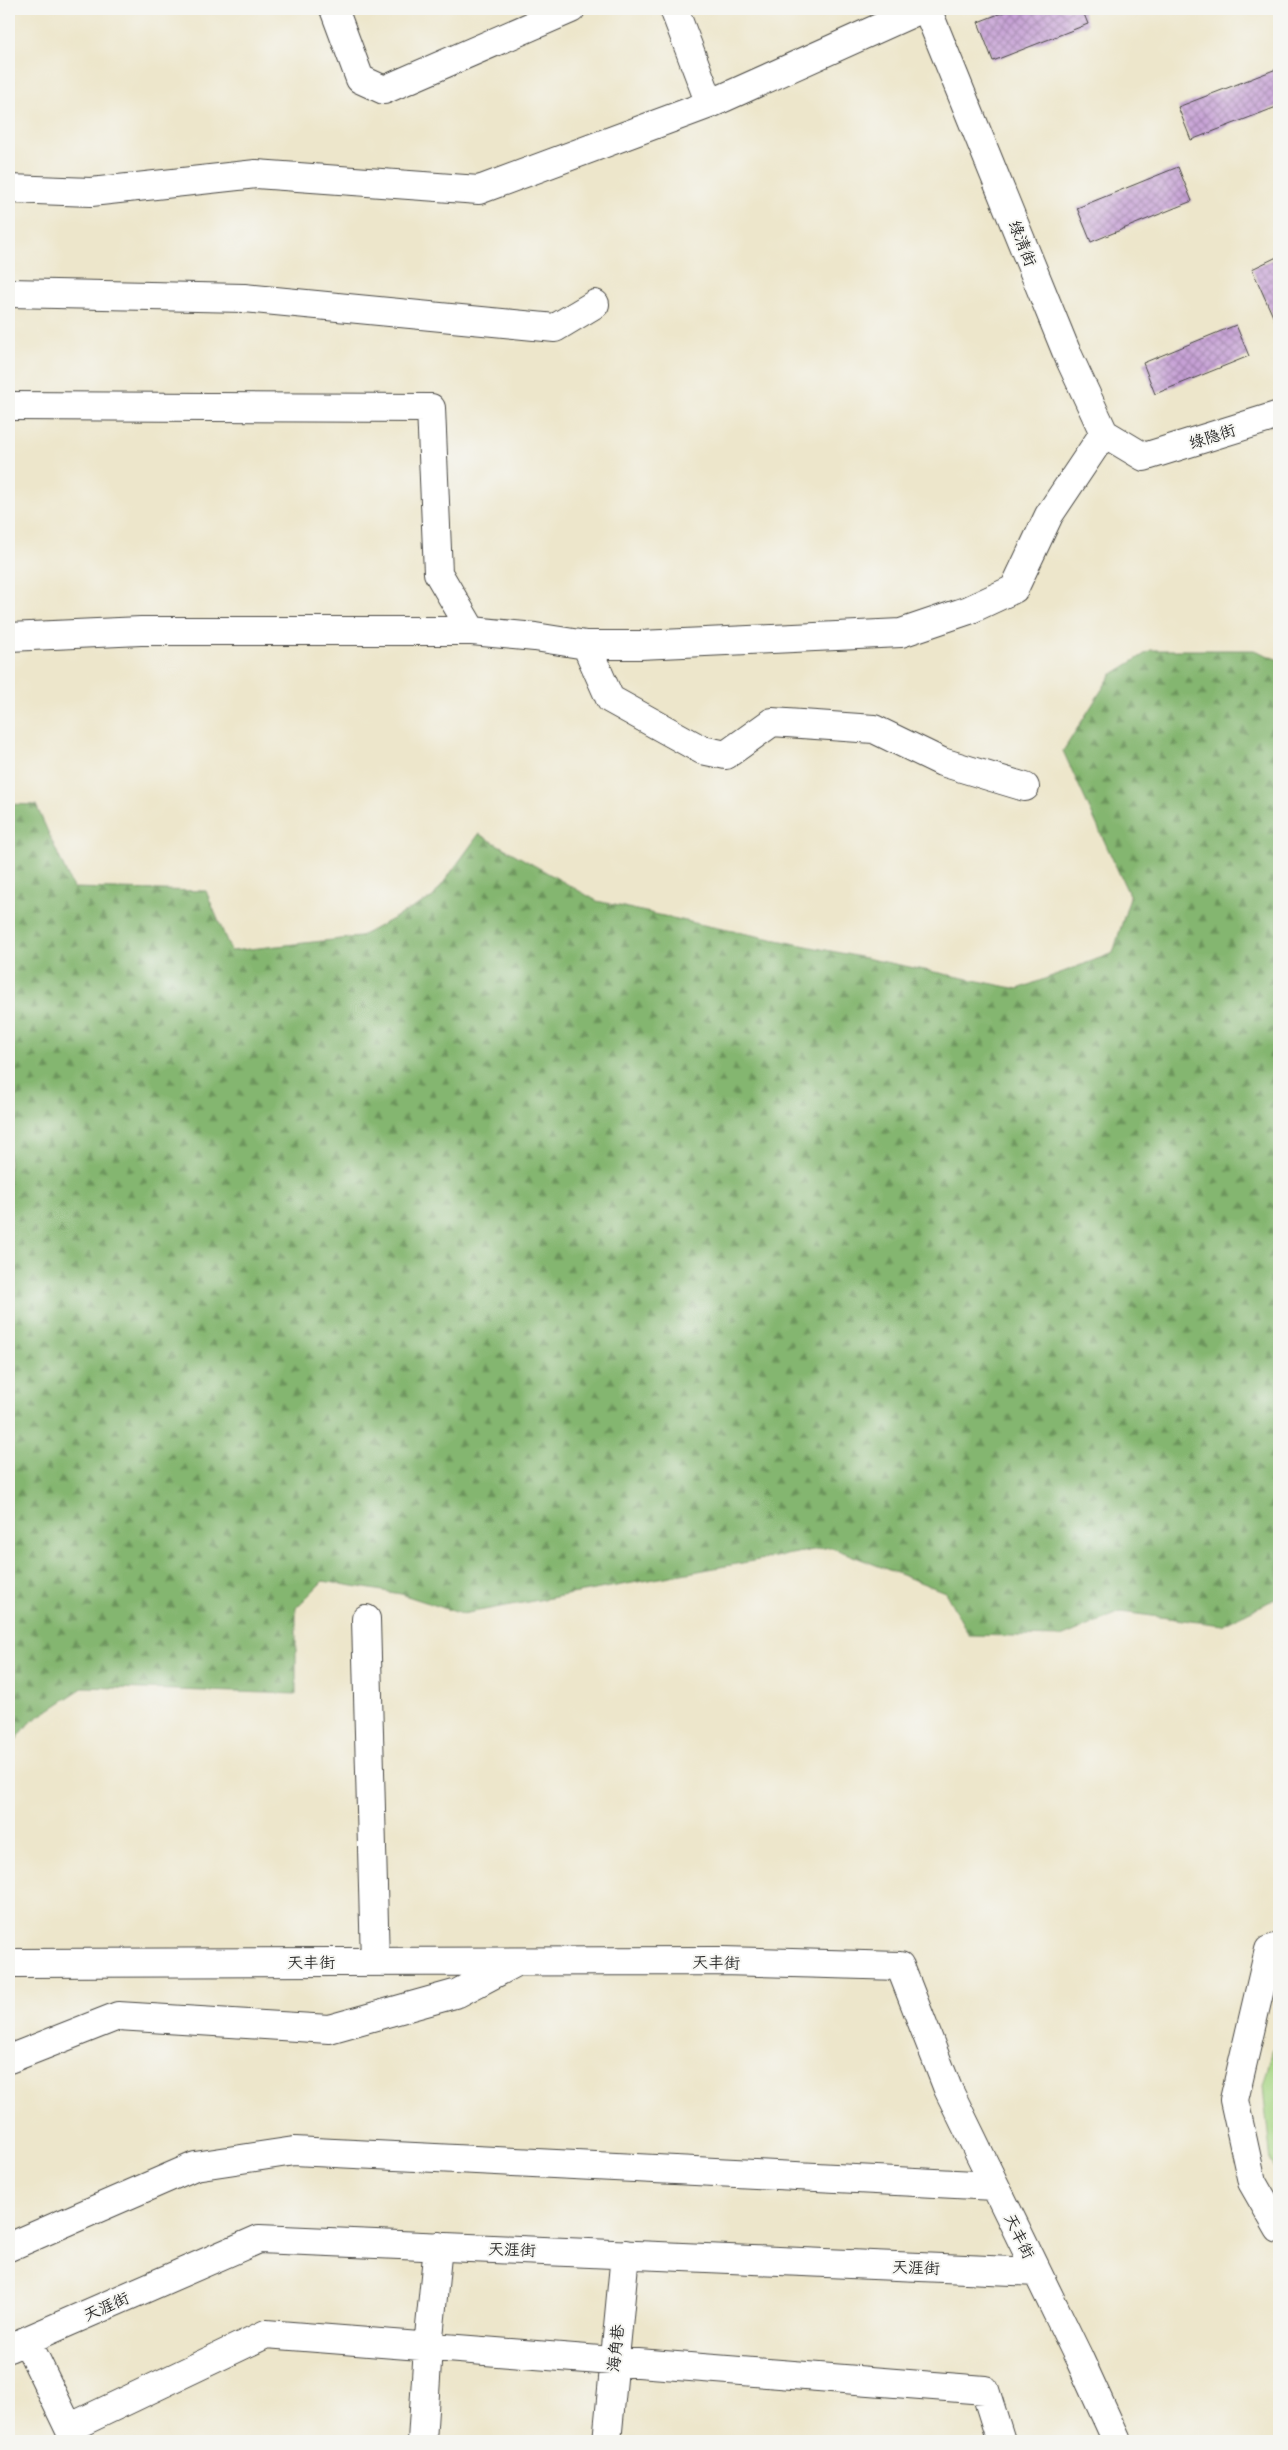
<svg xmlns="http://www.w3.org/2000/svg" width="1288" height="2450" font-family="'Patrick Hand','LXGW WenKai TC',sans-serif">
  <defs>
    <pattern id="forest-firs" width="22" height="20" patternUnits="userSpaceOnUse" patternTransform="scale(1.25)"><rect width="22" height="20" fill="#84b670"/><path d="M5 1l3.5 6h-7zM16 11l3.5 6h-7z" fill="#6c945c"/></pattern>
    <pattern id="building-cross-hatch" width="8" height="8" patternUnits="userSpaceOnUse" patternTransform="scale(1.25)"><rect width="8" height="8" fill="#c6a0d5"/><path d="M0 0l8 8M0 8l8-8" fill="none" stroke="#a183ad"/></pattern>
  </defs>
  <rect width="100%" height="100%" fill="#f6f6f2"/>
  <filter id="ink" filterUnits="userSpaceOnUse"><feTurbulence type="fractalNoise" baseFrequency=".02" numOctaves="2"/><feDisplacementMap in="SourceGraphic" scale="10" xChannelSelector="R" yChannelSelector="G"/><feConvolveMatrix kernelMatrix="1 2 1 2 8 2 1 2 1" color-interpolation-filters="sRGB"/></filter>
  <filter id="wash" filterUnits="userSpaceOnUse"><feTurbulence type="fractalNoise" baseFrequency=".0096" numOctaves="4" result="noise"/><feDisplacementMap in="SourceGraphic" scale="20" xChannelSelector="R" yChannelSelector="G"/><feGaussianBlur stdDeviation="1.12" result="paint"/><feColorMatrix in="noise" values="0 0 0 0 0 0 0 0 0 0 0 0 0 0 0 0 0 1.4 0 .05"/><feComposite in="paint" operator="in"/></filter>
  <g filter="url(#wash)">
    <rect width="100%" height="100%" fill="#ede6cb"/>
    <path fill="url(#forest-firs)" stroke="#58704e" d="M 1151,650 L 1254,650 L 1279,660 L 1279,1597 L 1222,1625 L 1121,1612 L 1061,1637 L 969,1635 L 945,1592 L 830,1547 L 462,1614 L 401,1594 L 323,1581 L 296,1608 L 296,1694 L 84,1687 L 29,1723 L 9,1749 L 9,804 L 36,805 L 73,888 L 206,891 L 231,951 L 359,937 L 433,897 L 479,834 L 597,901 L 708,926 L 1018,989 L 1113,953 L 1130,897 L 1063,751 L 1111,675 Z"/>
    <path fill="#a5d482" stroke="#688056" d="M 1279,2027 L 1279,2174 L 1271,2162 L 1263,2086 Z"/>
    <g id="blocks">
      <path fill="url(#building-cross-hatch)" d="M 1012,9 L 1082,9 L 1088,24 L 993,61 L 978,22 Z
        M 1279,68 L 1279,106 L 1191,140 L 1178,107 Z
        M 1178,167 L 1192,201 L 1091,242 L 1077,208 Z
        M 1279,256 L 1279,330 L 1252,269 Z
        M 1236,325 L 1249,356 L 1155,394 L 1143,363 Z"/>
    </g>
  </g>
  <g filter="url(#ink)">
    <use href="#blocks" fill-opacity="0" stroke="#484743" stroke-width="1"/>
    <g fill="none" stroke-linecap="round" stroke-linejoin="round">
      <g stroke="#484743" stroke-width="30">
        <path id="minor" d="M 334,9 L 360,79 L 384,90 L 571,9
          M 674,9 L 710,104
          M 927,9 L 1066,351 L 1104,433 L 1144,457 L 1279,415
          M 9,189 L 91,192 L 256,174 L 479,190 L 710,104 L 921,9
          M 9,293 L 244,298 L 555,328 L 595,304
          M 9,406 L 431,408 L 438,573 L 472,631
          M 9,637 L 141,631 L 472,631 L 535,637 L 586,645 L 640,645 L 901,633 L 969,610 L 1014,589 L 1049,515 L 1104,433
          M 586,645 L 610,699 L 702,750 L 726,755 L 772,722 L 874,729 L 942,762 L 1025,787
          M 366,1619 L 375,1962
          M 1279,1947 L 1269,1950 L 1234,2100 L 1252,2182 L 1279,2229
          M 9,1963 L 722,1961 L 900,1966 L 948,2089 L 1079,2358 L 1117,2441
          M 9,2059 L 118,2016 L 329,2029 L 458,1993 L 513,1964
          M 9,2247 L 195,2166 L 294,2151 L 995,2186
          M 27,2341 L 75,2441
          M 9,2348 L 259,2239 L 1037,2272
          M 69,2428 L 266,2334 L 985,2390 L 1001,2441
          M 422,2441 L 428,2347 L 438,2246
          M 607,2441 L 625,2254"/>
      </g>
      <use href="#minor" stroke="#fff" stroke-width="28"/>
    </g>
  </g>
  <g text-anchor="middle" stroke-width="4" stroke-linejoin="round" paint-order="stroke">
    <g font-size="16" fill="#2b2b2b" stroke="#f6f6f2">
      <text transform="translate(1023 243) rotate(68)" y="6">绿清街</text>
      <text transform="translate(1212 436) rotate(-18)" y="6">绿隐街</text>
      <text x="311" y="1968">天丰街</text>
      <text transform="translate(716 1962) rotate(1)" y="6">天丰街</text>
      <text transform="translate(1020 2236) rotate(64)" y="6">天丰街</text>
      <text transform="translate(512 2249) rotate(2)" y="6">天涯街</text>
      <text transform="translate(916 2267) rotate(2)" y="6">天涯街</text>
      <text transform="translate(106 2306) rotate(-24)" y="6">天涯街</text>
      <text transform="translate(615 2348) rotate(-84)" y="6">海角巷</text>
    </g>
  </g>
  <rect width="1288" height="2450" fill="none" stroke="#f6f6f2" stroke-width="30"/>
</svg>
